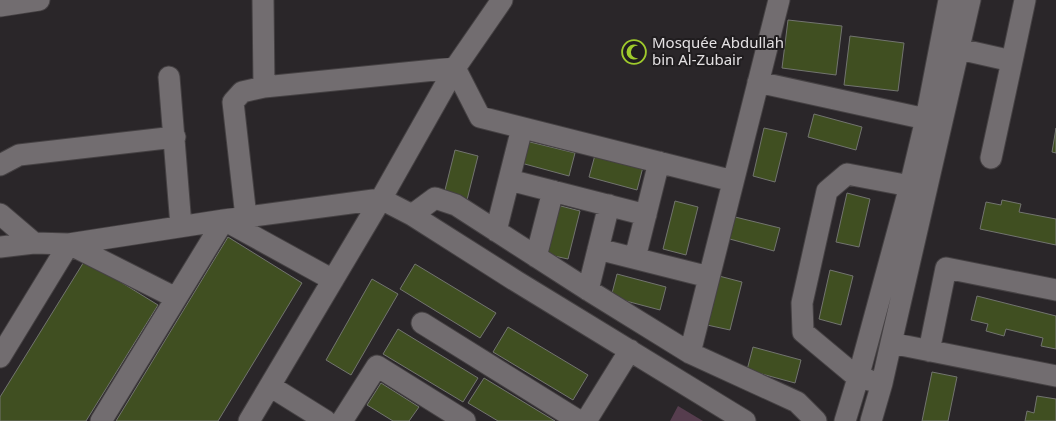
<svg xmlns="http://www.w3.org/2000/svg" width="1056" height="421" font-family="'Noto Sans',sans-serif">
  <rect width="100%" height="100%" fill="#2a2629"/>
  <path fill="#563d4e" d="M 678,406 L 703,421 L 670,421 Z"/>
  <path fill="#404f21" stroke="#72746f" d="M 788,20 L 842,26 L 836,75 L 782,68 Z
    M 850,36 L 904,43 L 898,91 L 844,85 Z
    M 814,114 L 862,127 L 856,150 L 808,137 Z
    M 764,128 L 787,133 L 775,182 L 753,176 Z
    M 1056,128 L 1056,153 L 1052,152 Z
    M 526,141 L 575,153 L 569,176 L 521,163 Z
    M 455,150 L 478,156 L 466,204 L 443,198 Z
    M 595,155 L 643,167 L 637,190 L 589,177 Z
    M 847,193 L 870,199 L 859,247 L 836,242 Z
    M 1002,200 L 1021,204 L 1019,212 L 1056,219 L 1056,245 L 980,229 L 986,202 L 1001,205 Z
    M 675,201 L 698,207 L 686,255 L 663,249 Z
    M 557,205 L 580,211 L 568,259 L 545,254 Z
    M 731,216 L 780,228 L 774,251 L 726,238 Z
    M 228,237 L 302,283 L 218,421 L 116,421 Z
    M 85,260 L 158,305 L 86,421 L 0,421 L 0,397 Z
    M 415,264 L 496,313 L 480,338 L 400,289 Z
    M 830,270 L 853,276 L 841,325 L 819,319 Z
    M 617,274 L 666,287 L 660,310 L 611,297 Z
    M 719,276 L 742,282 L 730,330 L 707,325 Z
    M 372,279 L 398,294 L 351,375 L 326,360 Z
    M 977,296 L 1056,316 L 1056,349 L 1041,346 L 1043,338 L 1006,329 L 1004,336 L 986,331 L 988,324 L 971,320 Z
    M 508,327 L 588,375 L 573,400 L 493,352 Z
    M 398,329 L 478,378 L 463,402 L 383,354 Z
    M 753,347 L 801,360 L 795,383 L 747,370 Z
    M 932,372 L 957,377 L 948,421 L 922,421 Z
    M 484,378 L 555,421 L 498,421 L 468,403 Z
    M 381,383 L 419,407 L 409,421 L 393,421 L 367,405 Z
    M 1037,396 L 1056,399 L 1056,421 L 1025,421 L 1027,411 L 1034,413 Z"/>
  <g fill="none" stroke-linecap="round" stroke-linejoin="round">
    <g stroke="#454143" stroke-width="23">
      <path id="minor" d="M 263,0 L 264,87
        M 0,6 L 39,0
        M 959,49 L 1012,61 L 1025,0
        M 169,77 L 181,226
        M 758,82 L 926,119
        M 991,158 L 1012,61
        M 0,165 L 19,155 L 175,137
        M 509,180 L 646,215
        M 0,214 L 34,243 L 69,244 L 224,220 L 381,199 L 412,215 L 516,281 L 745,421
        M 412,215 L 435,198 L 456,205 L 588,290 L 690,353 L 797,402 L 816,421
        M 246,217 L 233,102 L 242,92 L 264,87 L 455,68 L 480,117 L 733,181
        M 496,231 L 522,128
        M 0,247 L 34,243
        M 598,249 L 709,277
        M 536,257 L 553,191
        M 635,258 L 659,162
        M 588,290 L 609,205
        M 422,323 L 579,421
        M 891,343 L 1056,376
        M 929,351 L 946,268 L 1056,290
        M 690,353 L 779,0
        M 0,357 L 69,244 L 176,298
        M 869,380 L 858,378 L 803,332 L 802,303 L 827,191 L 847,174 L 910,186
        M 270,386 L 326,421
        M 101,421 L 224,220 L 333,280
        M 249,421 L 381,199 L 455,68 L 502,0
        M 342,421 L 377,366 L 465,421
        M 586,421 L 630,350
        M 845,421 L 858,378 L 910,186 L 926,119 L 949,0
        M 871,421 L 882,383 L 891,343 L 970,0"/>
    </g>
    <use href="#minor" stroke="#726d70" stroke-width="21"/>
  </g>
  <defs>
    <g id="mosque-ring" transform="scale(1.25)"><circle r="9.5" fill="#201d1f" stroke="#9fca2c" stroke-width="1.5"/><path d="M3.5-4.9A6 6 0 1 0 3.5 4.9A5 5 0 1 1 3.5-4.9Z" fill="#9fca2c"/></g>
  </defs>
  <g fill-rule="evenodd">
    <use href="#mosque-ring" x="634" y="52"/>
  </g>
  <g text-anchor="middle" stroke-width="4" stroke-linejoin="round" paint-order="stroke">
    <g font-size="15" fill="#e4e1e3" stroke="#201d1f" text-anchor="start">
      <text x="652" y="48">Mosquée Abdullah<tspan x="652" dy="17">bin Al-Zubair</tspan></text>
    </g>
  </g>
</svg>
